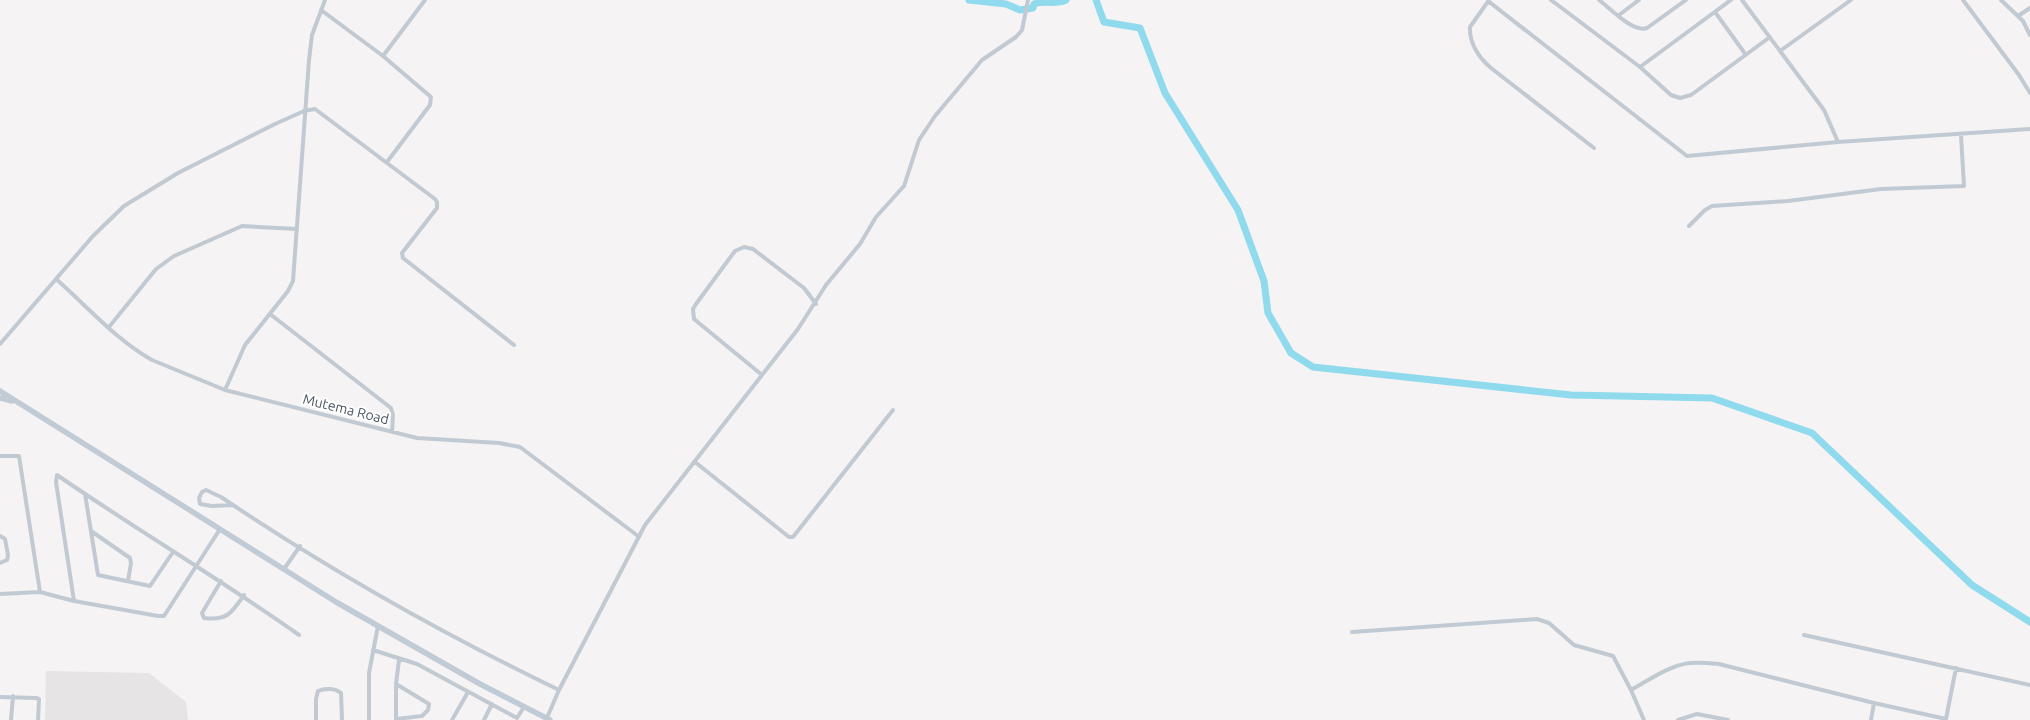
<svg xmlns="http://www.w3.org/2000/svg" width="2030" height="720" font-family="Ubuntu,sans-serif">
  <rect width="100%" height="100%" fill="#f5f3f3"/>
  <path fill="#e6e4e5" d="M 46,671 L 149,673 L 186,702 L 188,720 L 45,720 Z"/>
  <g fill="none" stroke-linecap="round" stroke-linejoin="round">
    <path stroke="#90daee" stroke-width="7" d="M 969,0 L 1006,4 L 1020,10 L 1033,8 L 1034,4 C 1045,0 1056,5 1066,0
      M 1096,0 L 1104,22 L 1140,28 L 1165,93 L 1238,210 L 1264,281 L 1268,313 L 1291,353 L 1313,367 L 1571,395 L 1712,398 L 1812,433 L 1972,585 L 2030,622"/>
    <path stroke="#c1cad2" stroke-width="4" d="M 1489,0 L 1470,27 C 1469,43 1479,58 1491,68 L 1594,148
      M 1551,0 L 1640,67 L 1671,95 L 1680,98 L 1691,95 L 1770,37
      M 1599,0 C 1611,9 1633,33 1647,28 L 1686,0
      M 1742,0 L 1824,110 L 1838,142
      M 1963,0 L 2019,75 L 2030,93
      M 2001,0 L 2023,21 L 2030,35
      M 1488,1 L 1687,156 L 1838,142 L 2030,129
      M 321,10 L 383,56 L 431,97 L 430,105 L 387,162
      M 1715,12 L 1746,55
      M 1619,15 L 1639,0
      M 2018,16 L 2030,8
      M 1780,51 L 1851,0
      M 383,56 L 425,0
      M 1640,67 L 1731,0
      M 1689,226 L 1705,210 L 1712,206 L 1788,201 L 1881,189 L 1964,186 L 1961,135
      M 56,279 C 87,306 116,340 152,360 L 225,390 L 417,438 L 499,443 L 520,447 L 638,536
      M 270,314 L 391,408 L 393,415 L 392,432
      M 109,327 L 156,269 L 174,256 L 242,226 L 297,229
      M 0,344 L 93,236 L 124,206 L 178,173 L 275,124 L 304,111 L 315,109 L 435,199 L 437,202 L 437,208 L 402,253 L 403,258 L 514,345
      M 762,375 L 694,319 L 693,309 L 696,304 L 735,251 L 744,247 L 753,249 L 804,288 L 816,304
      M 225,390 L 245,345 L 288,291 L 293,281 L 309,60 L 312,35 L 325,0
      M 0,456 L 19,456 L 40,592
      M 695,462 L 789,537 L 793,537 L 893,410
      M 85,494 L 98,575 L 150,586 L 173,552
      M 233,505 L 212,506 L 200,504 L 199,498 L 202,492 L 206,490 L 221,497 C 328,569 443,634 559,690
      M 91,531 L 130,558 L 131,563 L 128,581
      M 0,536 L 5,539 L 8,555 L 7,560 L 0,563
      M 284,569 L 300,546
      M 221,581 L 202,613 L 204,618 C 227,621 232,613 244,595
      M 0,594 L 40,592 L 74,601 L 158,616 L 164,616 L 220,529
      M 74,601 L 56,482 L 57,475 C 137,530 220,579 299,635
      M 1352,632 L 1537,619 L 1549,623 L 1574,645 L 1613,656 L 1631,690 L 1644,720
      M 1804,635 L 2030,685
      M 373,650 L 417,664 L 517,718 L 524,707
      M 396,684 L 429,704 L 428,710 L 422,716 L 396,719
      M 1631,690 C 1649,680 1670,665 1690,663 C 1700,662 1709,663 1719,664 L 1874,703 L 1946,719 L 1956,668
      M 0,697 L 36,698 L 39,699 L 38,720
      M 11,720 L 13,696
      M 316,720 L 316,699 L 318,691 C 325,688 335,688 341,693 L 342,720
      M 369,720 L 369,673 L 378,626
      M 396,720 L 396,684 L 399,660
      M 452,720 L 468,692
      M 484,720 L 492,704
      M 546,720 L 559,690 L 645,525 L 798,329 L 826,285 L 860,244 L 876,217 L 904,186 L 919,140 L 935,116 L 982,60 L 1016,37 L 1022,30 L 1028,0
      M 1678,720 L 1697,714 L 1728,720
      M 1871,720 L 1874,703"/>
    <path stroke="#c1cbd6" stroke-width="5.5" d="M 0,391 L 336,602 L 480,684 L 550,720
      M 0,398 L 12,401"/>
  </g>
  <g text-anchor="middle" stroke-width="4.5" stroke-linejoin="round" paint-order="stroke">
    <g font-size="14" fill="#4a5661" stroke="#fff">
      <text transform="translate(346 409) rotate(14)" y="5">Mutema Road</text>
    </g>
  </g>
</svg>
